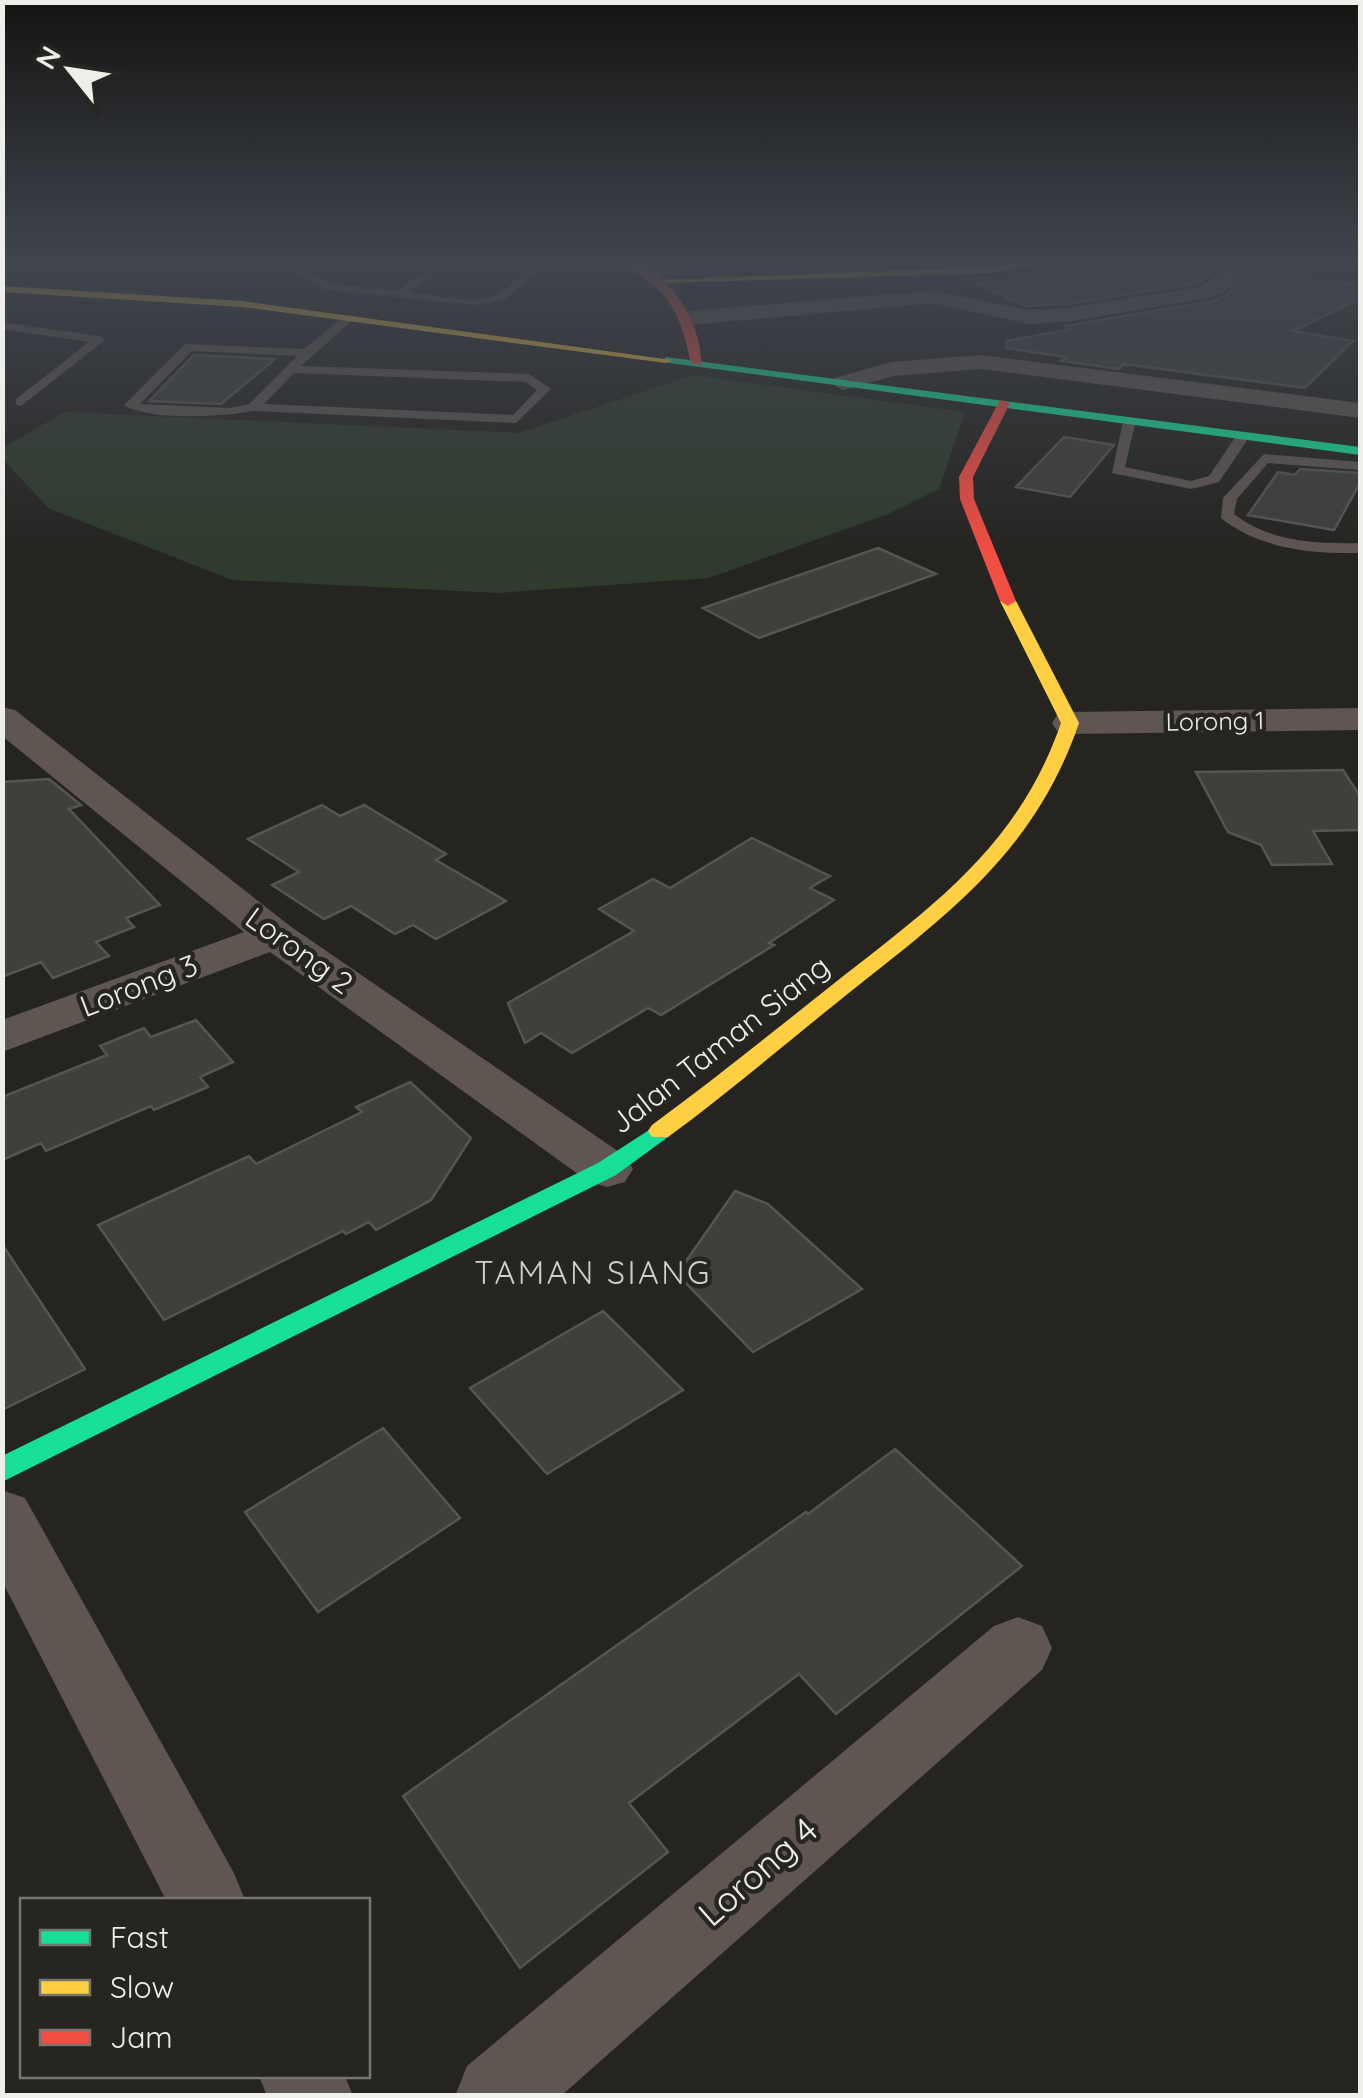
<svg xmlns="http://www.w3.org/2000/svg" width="1363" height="2098" font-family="Quicksand,sans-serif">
  <rect width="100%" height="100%" fill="#252421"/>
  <path fill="#2f3b2d" d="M 693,375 L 965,412 L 939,489 L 888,514 L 709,578 L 499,593 L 232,580 L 48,508 L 3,459 L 3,448 L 64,412 L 519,433 Z"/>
  <path fill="#3f3f3c" stroke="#565552" stroke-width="2.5" d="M 1068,260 L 1228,260 L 1199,283 L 1067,304 L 1027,306 L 977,284 L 1067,270 Z
    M 1249,271 L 1360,285 L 1360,299 L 1293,331 L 1353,341 L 1305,388 L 1124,364 L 1119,369 L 1061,361 L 1066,357 L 1006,348 L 1006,341 L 1071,329 L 1065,326 L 1213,301 L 1226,296 Z
    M 194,355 L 275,359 L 221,404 L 149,401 Z
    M 1064,437 L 1114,445 L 1070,497 L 1016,487 Z
    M 1300,469 L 1360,473 L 1360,483 L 1334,530 L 1248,515 L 1278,472 L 1295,475 Z
    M 878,548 L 936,574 L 759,638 L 703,608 Z
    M 1343,770 L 1360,796 L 1360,830 L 1313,831 L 1332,864 L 1272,865 L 1261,845 L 1228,832 L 1196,772 Z
    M 49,779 L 81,805 L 69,809 L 160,905 L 126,918 L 134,927 L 96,942 L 109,956 L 53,978 L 41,962 L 2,977 L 2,782 Z
    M 322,805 L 340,816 L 364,805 L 446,854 L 436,860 L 506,901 L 436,939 L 413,925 L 395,934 L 351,906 L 324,919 L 272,885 L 299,872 L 248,839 Z
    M 752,838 L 830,876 L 810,888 L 834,900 L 769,943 L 774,945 L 661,1015 L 648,1008 L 572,1053 L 541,1033 L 525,1043 L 508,1003 L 634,931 L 599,909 L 653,879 L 670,888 Z
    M 196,1020 L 233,1062 L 200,1077 L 208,1087 L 154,1110 L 151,1106 L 46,1151 L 41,1143 L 2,1160 L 2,1097 L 107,1055 L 100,1046 L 144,1028 L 151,1037 Z
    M 410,1082 L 471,1138 L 431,1200 L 376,1230 L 369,1222 L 346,1234 L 343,1231 L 164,1320 L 98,1225 L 249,1156 L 256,1164 L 362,1112 L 356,1107 Z
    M 735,1191 L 768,1204 L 862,1289 L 753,1352 L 677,1274 Z
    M 2,1244 L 85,1369 L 2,1410 Z
    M 603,1311 L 683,1390 L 547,1474 L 470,1388 Z
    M 383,1428 L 460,1518 L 318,1612 L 245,1512 Z
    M 895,1449 L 1022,1566 L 836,1714 L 799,1674 L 629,1803 L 668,1852 L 520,1968 L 403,1796 L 806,1512 L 808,1514 Z"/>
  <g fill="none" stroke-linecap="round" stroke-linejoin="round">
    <path fill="#5f5652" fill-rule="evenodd" d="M 179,260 L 190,260 L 179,271 L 171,271 Z
      M 296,260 L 306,260 L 302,269 L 330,284 L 398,291 L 439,260 L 451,260 L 410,292 C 435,295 474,306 498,294 C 515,285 531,260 548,260 L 549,264 L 503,300 L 475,305 L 327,290 L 292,272 Z
      M 346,315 L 356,317 L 301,366 L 529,374 L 551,389 L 516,423 L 253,411 C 224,417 148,421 124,405 L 185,344 L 304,349 ZM 192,351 L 297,356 L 249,404 L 230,408 L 140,404 ZM 294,373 L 526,382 L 537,390 L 513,415 L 264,404 Z
      M 2,322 L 99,336 L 105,340 L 21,406 L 16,405 L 16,399 L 89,342 L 2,329 Z
      M 1124,417 L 1136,420 L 1125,467 L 1191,481 L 1209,476 L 1238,433 L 1250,436 L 1219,482 L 1191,489 L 1112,473 Z
      M 1264,454 L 1360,462 L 1360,470 L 1268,463 L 1237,499 L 1234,514 C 1270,542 1316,544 1360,543 L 1360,553 C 1312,554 1260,549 1221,518 L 1223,498 Z"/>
    <path fill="#5f5652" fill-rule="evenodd" d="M 766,260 L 732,272 L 647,276 L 637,270 L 647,264 Z
      M 1234,260 L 1255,260 L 1223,293 L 1212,297 L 1067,322 L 1029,324 L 933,303 L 689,325 L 678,318 L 689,311 L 933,291 L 1029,310 L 1067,308 L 1201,287 Z
      M 981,355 L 1360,403 L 1360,418 L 981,369 L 894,376 L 843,390 L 831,383 L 834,378 L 892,362 Z
      M 2,707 L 15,710 L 290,926 L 625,1156 L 633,1169 L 625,1182 L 607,1187 L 589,1182 L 270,952 L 2,1052 L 2,1020 L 244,932 L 2,736 Z
      M 1360,708 L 1360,730 L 1070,734 L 1057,731 L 1052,723 L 1057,715 L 1070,712 Z
      M 2,1490 L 25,1498 L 234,1873 L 245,1900 L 166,1900 L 2,1581 Z
      M 1018,1617 L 1042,1626 L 1052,1648 L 1042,1670 L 561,2096 L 455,2096 L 467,2066 L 994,1626 Z
      M 259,2076 L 345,2076 L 353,2096 L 267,2096 Z"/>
    <path fill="#16e098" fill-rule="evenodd" d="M 666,357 L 1360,447 L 1360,455 L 662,362 Z
      M 660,1123 L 668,1125 L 672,1131 L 668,1137 L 616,1175 L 2,1482 L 2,1456 L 598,1163 Z"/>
    <path fill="#ffcf43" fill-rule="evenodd" d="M 1032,260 L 1055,260 L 991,273 L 663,283 L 658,280 L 991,267 Z
      M 2,286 L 242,301 L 672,360 L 666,363 L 242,307 L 2,292 Z
      M 1008,596 L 1016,601 L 1079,723 C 1035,852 947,915 845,996 C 794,1037 743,1080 691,1120 L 668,1137 L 652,1137 L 648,1131 L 652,1125 C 712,1081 769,1035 827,989 C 928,909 1017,850 1061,723 L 1000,601 Z"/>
    <path fill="#f24e42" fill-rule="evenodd" d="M 618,260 C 665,260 703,323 701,365 L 691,363 C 678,303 668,293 618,260 Z
      M 1000,400 L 1010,403 L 973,477 L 974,499 L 1016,601 L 1008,606 L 1000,601 L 960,499 L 959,477 Z"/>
  </g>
  <linearGradient id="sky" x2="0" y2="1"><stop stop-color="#141412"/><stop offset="0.47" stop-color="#40454e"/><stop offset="1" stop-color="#40454e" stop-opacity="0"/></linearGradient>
  <rect width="1363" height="554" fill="url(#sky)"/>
  <g text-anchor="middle" stroke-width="9" stroke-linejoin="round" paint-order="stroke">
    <g font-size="25" fill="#eeeeeb" stroke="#262520">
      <text transform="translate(1215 721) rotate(-1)" y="9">Lorong 1</text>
    </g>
    <g font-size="30" fill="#eeeeeb" stroke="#262520">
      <text transform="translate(299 951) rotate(36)" y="10">Lorong 2</text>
      <text transform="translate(139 986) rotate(-21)" y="10">Lorong 3</text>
      <text transform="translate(720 1045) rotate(-38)" y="10">Jalan Taman Siang</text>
    </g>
    <g font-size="32" letter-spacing="2.5" fill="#cfcec8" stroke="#262520">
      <text x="593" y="1284">TAMAN SIANG</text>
    </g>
    <g font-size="35" fill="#eeeeeb" stroke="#262520">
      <text transform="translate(758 1872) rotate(-41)" y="12">Lorong 4</text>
    </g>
  </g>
  <rect width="1363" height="2098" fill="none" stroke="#eeeeeb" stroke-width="10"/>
  <rect x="20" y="1898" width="350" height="180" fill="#262520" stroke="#767571" stroke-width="2.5"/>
  <rect x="40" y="1930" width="50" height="15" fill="#16e098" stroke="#767571" stroke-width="2.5"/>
  <text x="110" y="1948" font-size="30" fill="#eeeeeb">Fast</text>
  <rect x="40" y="1980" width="50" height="15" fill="#ffcf43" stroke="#767571" stroke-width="2.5"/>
  <text x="110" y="1998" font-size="30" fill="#eeeeeb">Slow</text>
  <rect x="40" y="2030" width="50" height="15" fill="#f24e42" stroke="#767571" stroke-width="2.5"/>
  <text x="110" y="2048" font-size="30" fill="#eeeeeb">Jam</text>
  <g transform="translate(70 70) rotate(300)" stroke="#262520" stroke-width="8" paint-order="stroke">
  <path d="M0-8L18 38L0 25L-18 38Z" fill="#eeeeeb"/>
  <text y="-15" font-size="28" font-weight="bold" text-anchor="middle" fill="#eeeeeb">N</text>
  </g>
</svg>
